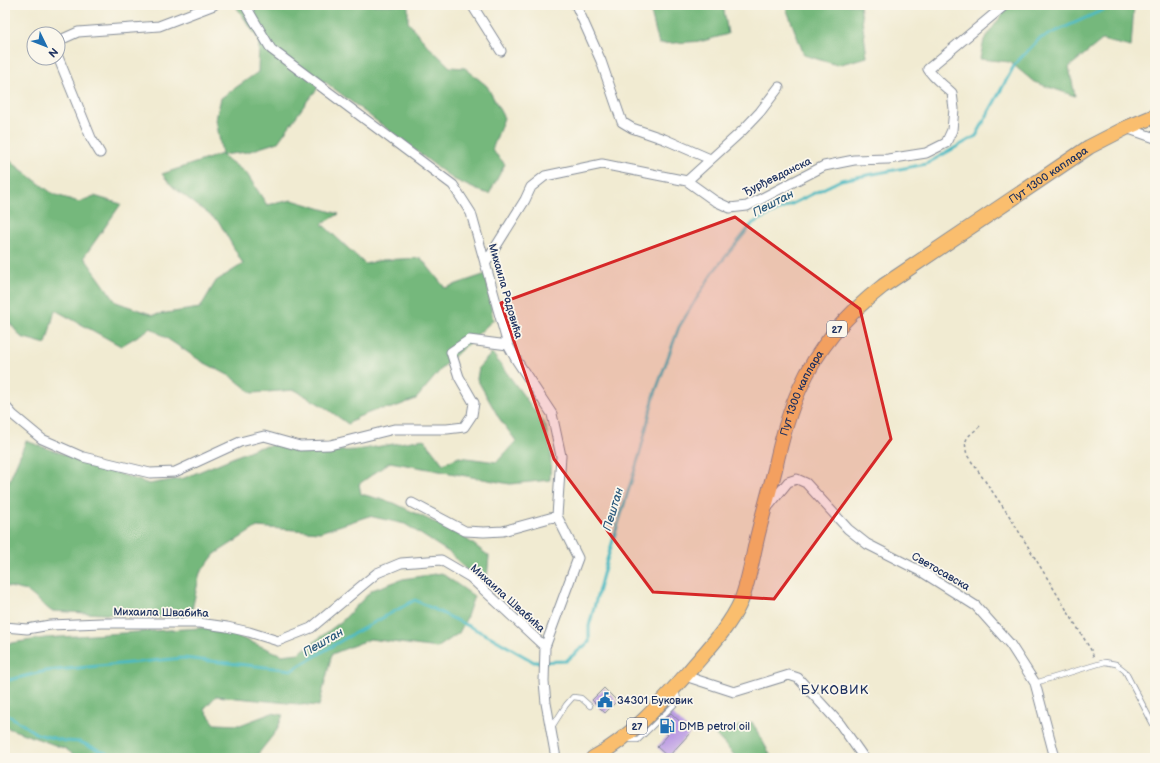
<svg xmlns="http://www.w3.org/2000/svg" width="1160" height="763" font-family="'Balsamiq Sans',sans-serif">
  <rect width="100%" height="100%" fill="#fbf7ec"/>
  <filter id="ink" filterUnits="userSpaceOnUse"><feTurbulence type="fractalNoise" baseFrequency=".025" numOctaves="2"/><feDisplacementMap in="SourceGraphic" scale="8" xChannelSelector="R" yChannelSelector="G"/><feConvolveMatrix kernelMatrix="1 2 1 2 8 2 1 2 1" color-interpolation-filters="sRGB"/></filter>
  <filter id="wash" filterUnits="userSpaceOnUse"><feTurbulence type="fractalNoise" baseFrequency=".012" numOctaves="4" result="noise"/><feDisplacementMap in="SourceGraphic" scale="16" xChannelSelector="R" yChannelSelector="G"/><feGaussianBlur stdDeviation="0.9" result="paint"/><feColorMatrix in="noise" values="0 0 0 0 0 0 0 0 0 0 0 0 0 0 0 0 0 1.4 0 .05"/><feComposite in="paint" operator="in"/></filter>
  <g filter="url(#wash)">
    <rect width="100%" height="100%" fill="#f1ebd2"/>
    <path fill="#74b87b" stroke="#48746c" d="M 235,5 L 408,5 L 408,22 L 427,45 L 450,67 L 465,68 L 487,86 L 504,118 L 492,150 L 505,164 L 489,194 L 477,190 L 453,179 L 324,81 L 308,100 L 278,142 L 247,152 L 222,155 L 247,174 L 267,205 L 292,200 L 339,214 L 322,224 L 365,264 L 382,260 L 421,258 L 445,288 L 486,274 L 493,320 L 443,367 L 416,399 L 392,408 L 379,409 L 358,417 L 348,424 L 326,408 L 295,390 L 252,393 L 232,377 L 201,361 L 151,328 L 121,346 L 55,310 L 46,344 L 21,337 L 5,317 L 5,157 L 53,194 L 79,202 L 94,196 L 121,204 L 84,257 L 116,302 L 153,315 L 200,308 L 216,281 L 243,264 L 219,222 L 173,187 L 162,174 L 222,154 L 216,119 L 221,98 L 258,72 L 259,40 Z
      M 649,5 L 723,5 L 728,34 L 703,41 L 659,44 Z
      M 785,5 L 860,5 L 867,57 L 837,65 L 804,55 Z
      M 1009,5 L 1134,5 L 1131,47 L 1102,40 L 1069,67 L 1075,96 L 1034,82 L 1010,62 L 980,59 L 984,40 Z
      M 492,353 L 546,426 L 551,455 L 550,480 L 510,484 L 390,462 L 359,484 L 361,494 L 394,503 L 461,535 L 489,556 L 486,590 L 450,553 L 405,524 L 369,516 L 320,532 L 257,527 L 215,554 L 200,573 L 190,619 L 51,611 L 27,591 L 5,586 L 5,491 L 26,441 L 149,484 L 184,478 L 256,448 L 278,444 L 313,452 L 357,450 L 424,439 L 443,464 L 459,457 L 497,462 L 516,441 L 499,418 L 477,379 L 479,367 Z
      M 441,573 L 474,596 L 466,619 L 459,633 L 437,648 L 370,639 L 332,654 L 319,706 L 216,696 L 204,709 L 215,724 L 240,725 L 272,713 L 283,715 L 277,730 L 255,758 L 78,758 L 66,749 L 5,727 L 5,644 L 45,638 L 215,627 L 282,655 L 299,653 L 342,621 L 372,590 L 403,579 Z
      M 752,722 L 772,758 L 737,758 L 715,734 Z"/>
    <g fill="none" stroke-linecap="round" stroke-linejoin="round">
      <path stroke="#4bbac2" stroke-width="3" d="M 5,681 L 46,671 L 183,658 L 292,670 L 344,639 L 415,600 L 491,637 L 534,662 L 566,661 L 589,642 L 589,626 L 606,563 L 640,453 L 654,396 L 679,327 L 713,272 L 753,223 L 841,180 L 926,164 L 976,136 L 1015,64 L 1039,39 L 1114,5
        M 5,713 L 37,734 L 65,741 L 80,742 L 118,758"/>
    </g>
    <g id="blocks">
      <path fill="#bc9ce3" d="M 604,688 L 617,701 L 605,713 L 592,700 Z
        M 671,713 L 691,732 L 668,757 L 657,747 L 668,735 L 658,726 Z"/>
    </g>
  </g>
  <g filter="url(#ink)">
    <use href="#blocks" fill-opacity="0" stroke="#868d98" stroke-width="1"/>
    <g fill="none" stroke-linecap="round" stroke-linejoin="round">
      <g stroke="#868d98" stroke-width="6">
        <path id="lane" d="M 1035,683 L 1105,662 L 1116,664 L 1125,671 L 1155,728
          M 552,727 L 566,705 L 573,697 L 581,698 L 590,706
          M 626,739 L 633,740 L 638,740 L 676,703 L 678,699 L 676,690"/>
      </g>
      <g stroke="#868d98" stroke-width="11">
        <path id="street" d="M 245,5 L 271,49 L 453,185 L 471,213 L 508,345 L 517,361 L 552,414 L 561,456 L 557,516 L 578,558 L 545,647 L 544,682 L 546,703 L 556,758
          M 472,5 L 501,51
          M 576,5 L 601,61 L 622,122 L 632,128 L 664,139 L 710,159
          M 58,41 L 78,32 L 159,26 L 214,5
          M 58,57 L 91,138 L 100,153
          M 1126,128 L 1155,138
          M 687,181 L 743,130 L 760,112 L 779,87
          M 485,264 L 525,200 L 531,187 L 545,176 L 602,164 L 687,181 L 715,201 L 730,208 L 747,206 L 824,166 L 854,160 L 888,159 L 926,153 L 946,143 L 952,130 L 954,109 L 952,93 C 944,85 933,78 928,69 L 1005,5
          M 5,406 L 13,415 L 42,439 L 83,457 L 150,473 L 175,472 L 240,442 L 264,436 L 300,446 L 330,445 L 394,429 L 447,429 L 464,427 L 472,415 L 474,403 L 459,377 L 451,352 L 469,340 L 508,345
          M 412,503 L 465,531 L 484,532 L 503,531 L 557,516
          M 767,508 L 788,482 L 797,479 L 806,483 L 848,529 L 867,544 L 922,572 L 976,606 L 1010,644 L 1035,683 L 1055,758
          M 5,627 L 27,629 L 50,625 L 102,623 L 199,623 L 227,627 L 249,632 L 278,641 L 311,628 L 377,573 L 401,563 L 441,560 L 470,577 L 545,647
          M 685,676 L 734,692 L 789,675 L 798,678 L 840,724 L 864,758"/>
      </g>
      <g stroke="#868d98" stroke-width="16">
        <g id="primary">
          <path id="s1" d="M 593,758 C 632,737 663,701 691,669 C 709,648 730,626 741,601 C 750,578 753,553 759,530 C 764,510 770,489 775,469 C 781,441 788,414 800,388 C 818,347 848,313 883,286 L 1089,147 L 1126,128 L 1155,116"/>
        </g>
      </g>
      <path stroke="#868d98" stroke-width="1.5" stroke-dasharray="3 3" stroke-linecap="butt" d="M 980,426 C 967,438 963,437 967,455 L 1010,517 L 1091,650 L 1094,658"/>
      <use href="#lane" stroke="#fff" stroke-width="4.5"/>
      <use href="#street" stroke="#fff" stroke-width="9"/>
      <use href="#primary" stroke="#fabe6e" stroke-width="14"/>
    </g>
  </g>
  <path fill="#d62828" fill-opacity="0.2" stroke="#d62828" stroke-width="3" stroke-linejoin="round" d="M 735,217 L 860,309 L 891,439 L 774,599 L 653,592 L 554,459 L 501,303 Z"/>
  <defs>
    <g id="civic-bare" transform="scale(1.2)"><path d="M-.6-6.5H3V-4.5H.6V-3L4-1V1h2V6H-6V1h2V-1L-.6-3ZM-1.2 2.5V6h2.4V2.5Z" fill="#1f6fb2" stroke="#fbf7ec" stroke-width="2.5" paint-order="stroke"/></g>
    <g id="fuel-bare" transform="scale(1.2)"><path d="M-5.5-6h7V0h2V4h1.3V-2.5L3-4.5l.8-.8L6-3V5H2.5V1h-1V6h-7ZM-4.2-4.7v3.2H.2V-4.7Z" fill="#1f6fb2" stroke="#fbf7ec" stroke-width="2.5" paint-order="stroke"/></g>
  </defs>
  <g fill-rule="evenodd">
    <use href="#civic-bare" x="605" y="700"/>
    <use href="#fuel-bare" x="667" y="726"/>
  </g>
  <g text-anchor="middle" stroke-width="3.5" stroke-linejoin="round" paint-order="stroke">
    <g fill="#fbf7ec" stroke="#5e6b89" stroke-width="1">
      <rect x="827" y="321" width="20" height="16" rx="3"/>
      <rect x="627" y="718" width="20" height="16" rx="3"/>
    </g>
    <g font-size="10" font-weight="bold" fill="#1b2f5e">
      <text x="837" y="333">27</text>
      <text x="637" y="730">27</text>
    </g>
    <g font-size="11" fill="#1b2f5e" stroke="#fbf7ec">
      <text dy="4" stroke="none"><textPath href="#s1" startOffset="771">Пут 1300 каплара</textPath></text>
      <text transform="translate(777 176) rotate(-26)" y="4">Ђурђевданска</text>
      <text transform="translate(506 291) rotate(74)" y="4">Михаила Радовића</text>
      <text dy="4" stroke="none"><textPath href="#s1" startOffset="435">Пут 1300 каплара</textPath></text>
      <text transform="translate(941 571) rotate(30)" y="4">Светосавска</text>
      <text transform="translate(508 598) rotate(42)" y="4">Михаила Швабића</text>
      <text transform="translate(161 612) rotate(1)" y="4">Михаила Швабића</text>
    </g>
    <g font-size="11" fill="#1b2f5e" stroke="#fbf7ec" text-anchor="start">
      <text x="617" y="704">34301 Буковик</text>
      <text x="679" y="730">DMB petrol oil</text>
    </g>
    <g font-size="12" font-style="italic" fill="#29597c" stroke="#fbf7ec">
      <text transform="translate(773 203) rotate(-27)" y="4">Пештан</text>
      <text transform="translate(613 509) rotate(-73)" y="4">Пештан</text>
      <text transform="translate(323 642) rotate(-30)" y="4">Пештан</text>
    </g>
    <g font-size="13" letter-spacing="1" fill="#1b2f5e" stroke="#fbf7ec">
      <text x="835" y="694">БУКОВИК</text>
    </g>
  </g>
  <rect width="1160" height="763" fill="none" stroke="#fbf7ec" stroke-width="20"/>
  <g transform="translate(46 46) rotate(133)"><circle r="19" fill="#fbf7ec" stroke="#a1a7b3"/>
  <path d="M0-3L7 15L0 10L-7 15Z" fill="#1f6fb2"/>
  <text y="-6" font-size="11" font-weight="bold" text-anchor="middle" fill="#1b2f5e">N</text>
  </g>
</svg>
